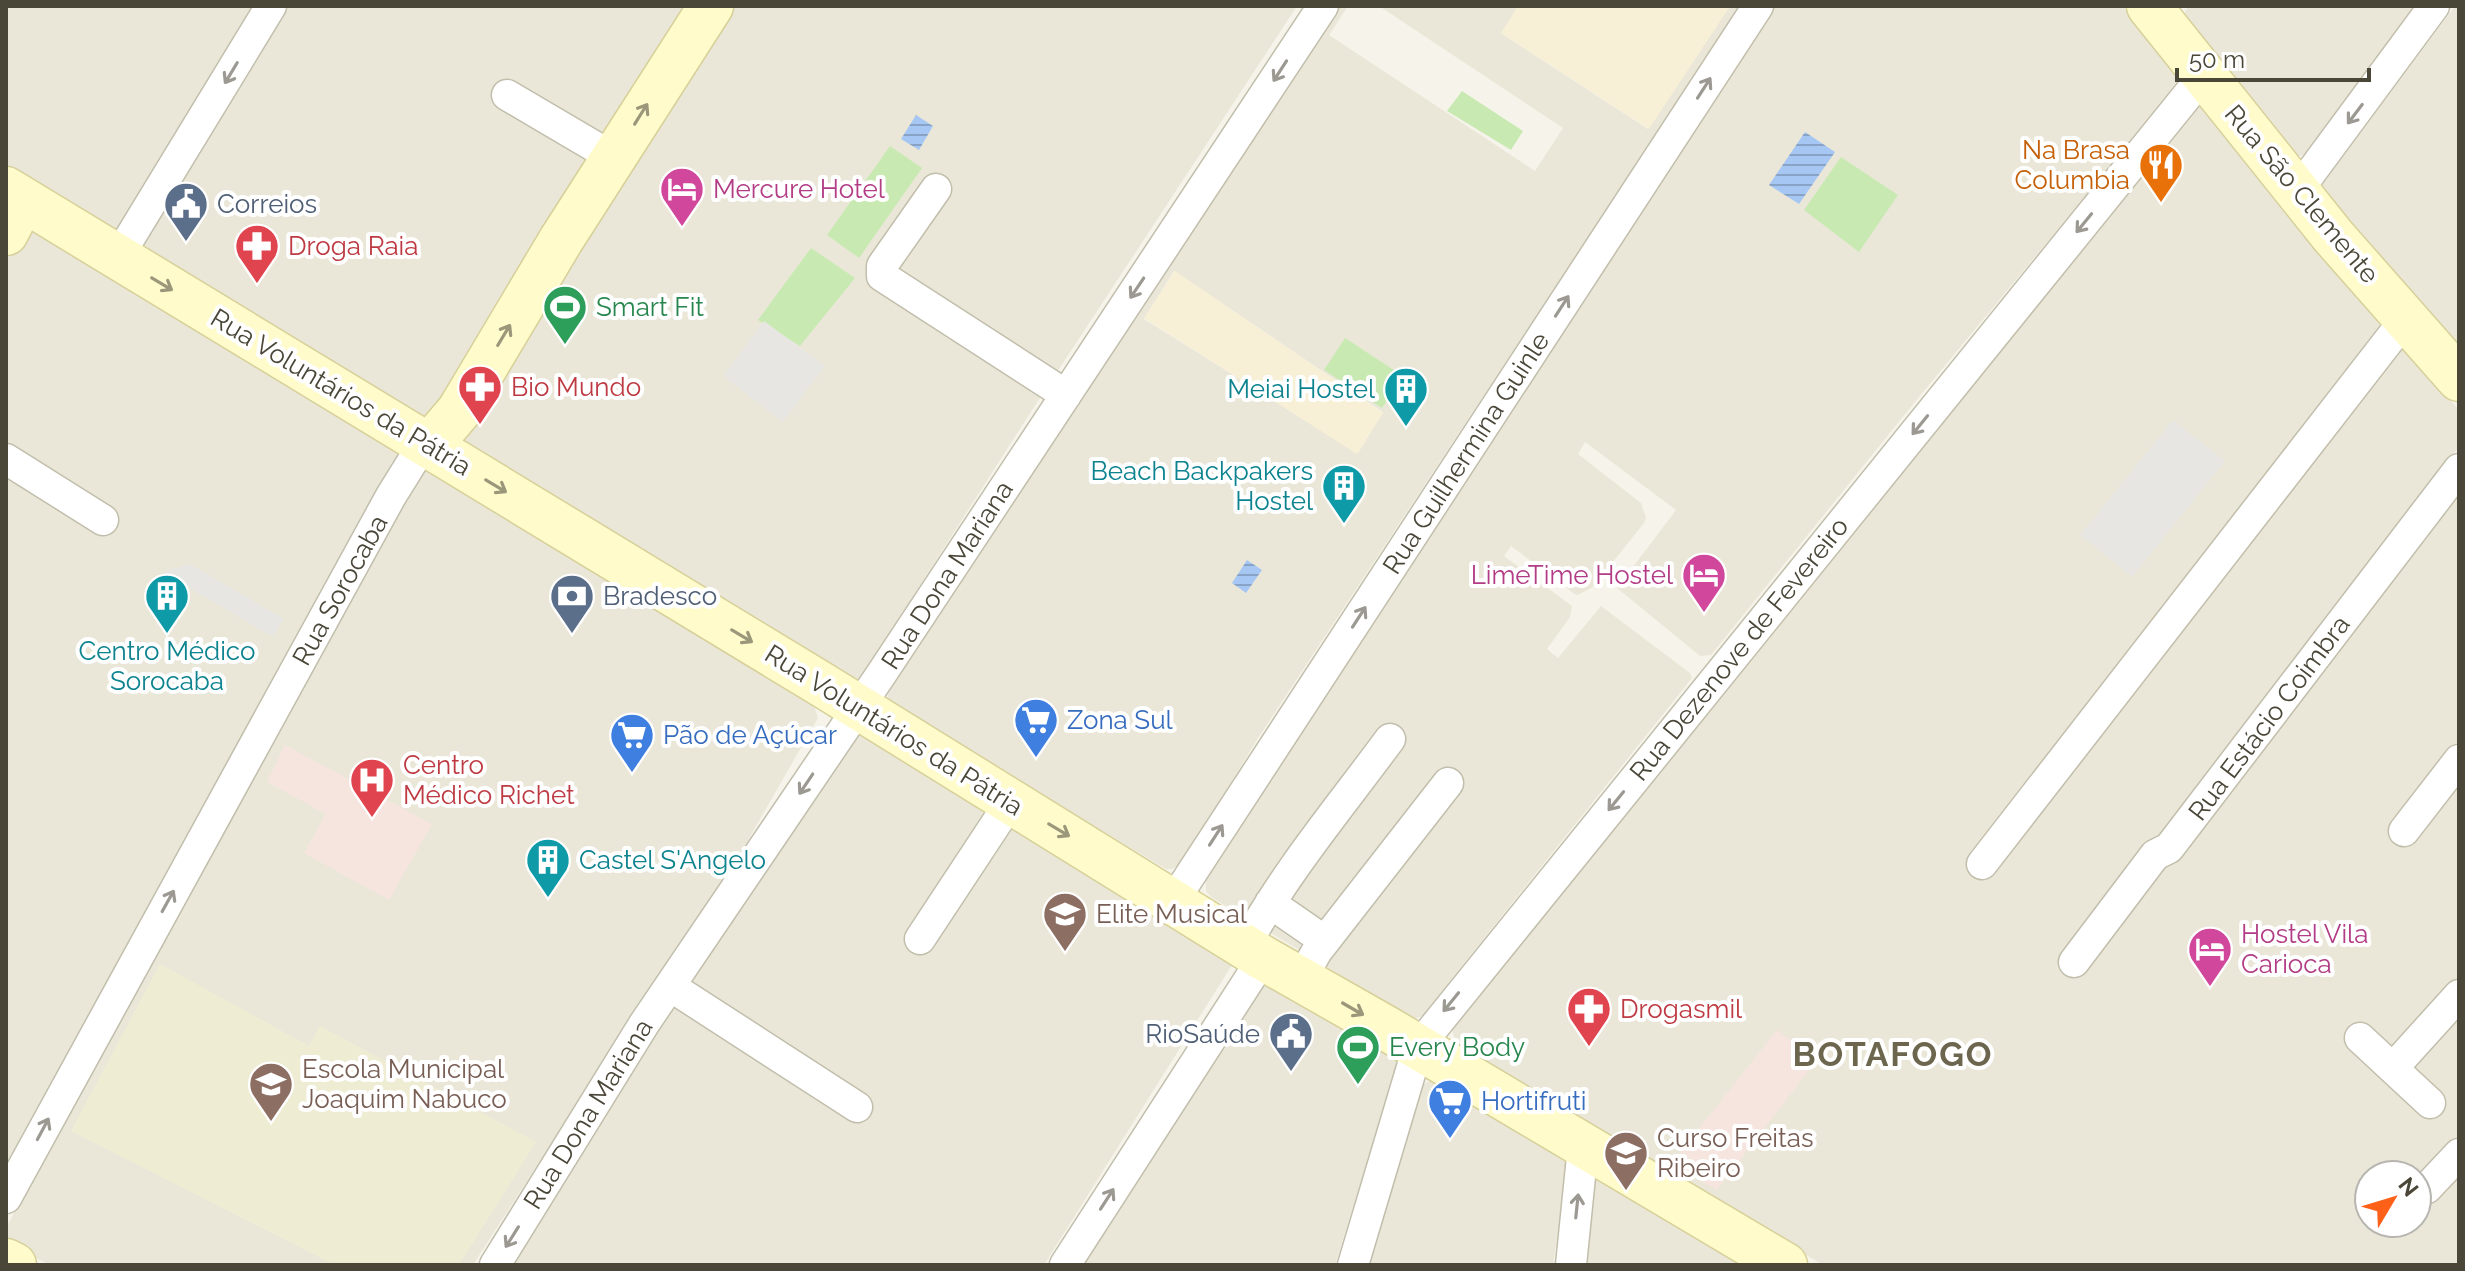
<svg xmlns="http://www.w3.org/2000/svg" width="2465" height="1271" font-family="Raleway,sans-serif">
  <defs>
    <pattern id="water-rules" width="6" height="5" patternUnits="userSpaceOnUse" patternTransform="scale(2)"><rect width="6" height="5" fill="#a6c7f3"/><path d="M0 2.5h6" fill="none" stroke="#89a3c6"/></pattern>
  </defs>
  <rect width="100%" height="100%" fill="#f6f4ea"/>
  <path fill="#eae7d8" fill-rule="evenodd" d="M 6,6 L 252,6 L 119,229 L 113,232 L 6,168 Z
    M 289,6 L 696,6 L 432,419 L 420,418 L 142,248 L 143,241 L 193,156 Z
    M 724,6 L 1297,6 L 1027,418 L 862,676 L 854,681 L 463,444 L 460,428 Z
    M 1330,6 L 1348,6 L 1329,35 L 1535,171 L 1563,128 L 1379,6 L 1518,6 L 1502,34 L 1648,129 L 1730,6 L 1740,6 L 1258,738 L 1183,862 L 1172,869 L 1166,869 L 891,705 L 887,698 L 889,690 L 925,631 ZM 1174,271 L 1383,412 L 1358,453 L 1144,319 Z
    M 1773,6 L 2123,6 L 2178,74 L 2179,83 L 1914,403 L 1711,655 L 1700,656 L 1617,588 L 1676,510 L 1585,442 L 1578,454 L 1641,503 L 1646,518 L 1644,523 L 1593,587 L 1580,594 L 1576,595 L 1511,546 L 1504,556 L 1572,606 L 1570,617 L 1547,649 L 1558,658 L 1601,606 L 1690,673 L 1692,678 L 1422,1016 L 1414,1019 L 1211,897 L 1206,891 L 1206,877 Z
    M 2189,6 L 2420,6 L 2308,153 L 2300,156 L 2297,156 L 2183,15 Z
    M 2455,6 L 2459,6 L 2459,349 L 2323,193 L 2321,186 Z
    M 2202,105 L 2311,239 L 2459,410 L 2459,447 L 2396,526 L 2333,613 L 2459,490 L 2459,1265 L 1823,1265 L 1457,1045 L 1451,1027 L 2197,106 ZM 2369,1175 L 2417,1175 L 2417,1223 L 2369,1223 Z
    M 36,230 L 400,454 L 197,816 L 6,1169 L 6,261 L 15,245 L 31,231 Z
    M 425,467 L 813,703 L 818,718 L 705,915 L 616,1042 L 473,1265 L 50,1265 L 6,1243 L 6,1228 L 221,829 Z
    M 856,729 L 1232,959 L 1232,965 L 1044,1265 L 507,1265 L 570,1162 Z
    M 1266,980 L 1396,1059 L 1399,1068 L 1396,1084 L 1369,1155 L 1335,1265 L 1083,1265 Z
    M 1433,1079 L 1564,1156 L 1567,1171 L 1553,1265 L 1363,1265 L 1420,1086 Z
    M 1590,1175 L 1754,1265 L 1573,1265 Z"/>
  <path fill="#f7efd6" d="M 1518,6 L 1730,6 L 1649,129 L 1501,33 Z
    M 1175,271 L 1383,413 L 1357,454 L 1144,318 Z"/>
  <path fill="#efecd4" d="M 160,964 L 309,1046 L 320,1026 L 536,1142 L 459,1265 L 335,1265 L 71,1131 Z"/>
  <path fill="#f6e5de" d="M 285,745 L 432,824 L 389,900 L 304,853 L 326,814 L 267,782 Z
    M 1777,1030 L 1817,1060 L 1717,1190 L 1671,1164 Z"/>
  <path fill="#c8eab2" d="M 1462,91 L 1523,131 L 1511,150 L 1447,111 Z
    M 890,146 L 922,168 L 859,258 L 827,235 Z
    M 1841,157 L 1898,195 L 1859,252 L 1804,210 Z
    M 811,248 L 855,278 L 800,346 L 758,320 Z
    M 1345,338 L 1403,376 L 1382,408 L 1324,370 Z"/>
  <path fill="#e7e6e2" d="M 764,321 L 825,366 L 783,422 L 723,376 Z
    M 2173,420 L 2225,461 L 2132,577 L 2080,535 Z
    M 190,564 L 284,619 L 273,637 L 162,572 Z"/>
  <path fill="url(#water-rules)" d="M 916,115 L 933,126 L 919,150 L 901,139 Z
    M 1805,132 L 1835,152 L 1799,204 L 1769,185 Z
    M 1247,560 L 1262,570 L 1246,593 L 1232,583 Z"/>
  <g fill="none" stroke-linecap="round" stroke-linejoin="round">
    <g stroke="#c2beac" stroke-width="33">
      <path id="street" d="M 507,95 L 614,158
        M 936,189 L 882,266 L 882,276 L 1066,395
        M 2298,190 L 2434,6
        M 118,257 L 271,6
        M 6,459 L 103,520
        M 2404,831 L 2459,760
        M 1982,864 L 2407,317
        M 1174,900 L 1758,6
        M 1270,903 L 1325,941
        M 920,939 L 1011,801
        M 1245,946 C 1285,872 1340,807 1390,739
        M 2074,962 L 2155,855 L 2169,848 L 2459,469
        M 1301,979 L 1317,951 L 1448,783
        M 670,986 L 857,1107
        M 2360,1038 L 2430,1103
        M 2393,1068 L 2459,995
        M 2427,1188 L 2459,1154
        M 6,1198 L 391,496 L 414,459 L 429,446
        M 495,1265 L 644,1024 L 882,673 L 1323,6
        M 1065,1265 L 1263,958
        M 1353,1265 L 1418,1047 L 2204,75
        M 1571,1265 L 1583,1147"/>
    </g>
    <g stroke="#d7d099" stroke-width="47">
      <path id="secondary" d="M 2149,6 L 2333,236 L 2459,379
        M 6,189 L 821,684 L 1263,958 L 1386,1028 L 1785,1265
        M 6,233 L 23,200
        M 429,446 L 459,411 L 561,240 L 711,6
        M 6,1261 L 14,1265"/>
    </g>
    <use href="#street" stroke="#fff" stroke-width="30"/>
    <use href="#secondary" stroke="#fffbcb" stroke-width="44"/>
  </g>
  <defs><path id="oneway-shaft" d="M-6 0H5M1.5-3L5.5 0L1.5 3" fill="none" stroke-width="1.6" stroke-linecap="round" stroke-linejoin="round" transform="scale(2)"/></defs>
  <g stroke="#9b9992">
    <use href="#oneway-shaft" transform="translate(1280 71) rotate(123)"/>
    <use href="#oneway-shaft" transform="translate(231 73) rotate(121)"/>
    <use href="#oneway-shaft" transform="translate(1704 88) rotate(-57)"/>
    <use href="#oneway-shaft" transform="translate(2355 114) rotate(127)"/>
    <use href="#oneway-shaft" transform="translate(2084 223) rotate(129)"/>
    <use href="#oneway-shaft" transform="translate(1137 288) rotate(124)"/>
    <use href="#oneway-shaft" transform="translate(1562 306) rotate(-57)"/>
    <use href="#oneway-shaft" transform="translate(1920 425) rotate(129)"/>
    <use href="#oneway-shaft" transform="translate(1359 617) rotate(-57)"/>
    <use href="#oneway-shaft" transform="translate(806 784) rotate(124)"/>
    <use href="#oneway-shaft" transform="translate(1616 801) rotate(129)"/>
    <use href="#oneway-shaft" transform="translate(1216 835) rotate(-57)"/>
    <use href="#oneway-shaft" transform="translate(168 901) rotate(-61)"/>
    <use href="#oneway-shaft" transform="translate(1451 1002) rotate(129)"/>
    <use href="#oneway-shaft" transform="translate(43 1129) rotate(-62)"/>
    <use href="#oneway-shaft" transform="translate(1107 1199) rotate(-57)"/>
    <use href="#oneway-shaft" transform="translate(1577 1206) rotate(-84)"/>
    <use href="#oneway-shaft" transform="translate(512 1237) rotate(122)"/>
  </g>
  <g stroke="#9b977a">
    <use href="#oneway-shaft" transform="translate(641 114) rotate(-58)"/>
    <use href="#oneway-shaft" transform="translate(162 284) rotate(31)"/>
    <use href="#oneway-shaft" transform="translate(504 335) rotate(-59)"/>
    <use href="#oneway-shaft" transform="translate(496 486) rotate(31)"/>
    <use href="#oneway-shaft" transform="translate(742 636) rotate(31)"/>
    <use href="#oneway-shaft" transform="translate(1059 830) rotate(31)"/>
    <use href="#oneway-shaft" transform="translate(1353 1009) rotate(30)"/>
  </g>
  <defs>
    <g id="restaurant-pin" transform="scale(2.3)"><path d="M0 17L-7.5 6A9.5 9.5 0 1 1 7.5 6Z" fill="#e8710a" stroke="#fff"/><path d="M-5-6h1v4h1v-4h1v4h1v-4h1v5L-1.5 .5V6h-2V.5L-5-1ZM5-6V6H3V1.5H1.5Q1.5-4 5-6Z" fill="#fff"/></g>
    <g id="hotel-pin" transform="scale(2.3)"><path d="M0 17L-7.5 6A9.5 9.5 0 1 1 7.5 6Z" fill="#d1479c" stroke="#fff"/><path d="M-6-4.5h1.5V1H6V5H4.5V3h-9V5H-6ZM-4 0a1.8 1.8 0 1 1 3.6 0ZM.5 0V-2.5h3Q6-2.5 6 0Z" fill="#fff"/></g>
    <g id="civic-pin" transform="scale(2.3)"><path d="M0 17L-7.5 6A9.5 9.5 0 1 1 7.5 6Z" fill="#5c6f8a" stroke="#fff"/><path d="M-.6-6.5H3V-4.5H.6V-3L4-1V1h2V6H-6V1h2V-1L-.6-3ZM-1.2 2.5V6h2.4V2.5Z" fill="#fff"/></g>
    <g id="pharmacy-pin" transform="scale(2.3)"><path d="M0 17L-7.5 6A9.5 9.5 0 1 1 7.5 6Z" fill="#e0444e" stroke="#fff"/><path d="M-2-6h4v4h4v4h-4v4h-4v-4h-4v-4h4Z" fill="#fff"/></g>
    <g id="stadium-pin" transform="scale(2.3)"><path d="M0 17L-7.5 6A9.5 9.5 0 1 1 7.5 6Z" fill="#2e9e5b" stroke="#fff"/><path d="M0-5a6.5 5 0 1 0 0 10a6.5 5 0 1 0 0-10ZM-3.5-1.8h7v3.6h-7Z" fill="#fff"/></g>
    <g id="building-pin" transform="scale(2.3)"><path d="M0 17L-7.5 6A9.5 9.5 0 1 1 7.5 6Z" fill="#0f9aa8" stroke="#fff"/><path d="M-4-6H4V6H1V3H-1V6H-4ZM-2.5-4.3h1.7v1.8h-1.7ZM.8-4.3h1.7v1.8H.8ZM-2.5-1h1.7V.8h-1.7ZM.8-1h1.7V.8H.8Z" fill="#fff"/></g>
    <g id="bank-pin" transform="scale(2.3)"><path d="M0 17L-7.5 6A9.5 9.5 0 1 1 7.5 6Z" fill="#5c6f8a" stroke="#fff"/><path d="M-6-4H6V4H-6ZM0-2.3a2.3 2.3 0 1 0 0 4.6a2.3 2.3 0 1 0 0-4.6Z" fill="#fff"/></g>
    <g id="supermarket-pin" transform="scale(2.3)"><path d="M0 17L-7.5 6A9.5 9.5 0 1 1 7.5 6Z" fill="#3f7fe0" stroke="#fff"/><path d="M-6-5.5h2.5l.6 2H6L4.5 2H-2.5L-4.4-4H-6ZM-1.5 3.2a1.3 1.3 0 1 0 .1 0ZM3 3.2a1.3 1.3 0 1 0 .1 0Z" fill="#fff"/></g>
    <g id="hospital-pin" transform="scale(2.3)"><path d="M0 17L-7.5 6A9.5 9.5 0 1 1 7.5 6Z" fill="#e0444e" stroke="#fff"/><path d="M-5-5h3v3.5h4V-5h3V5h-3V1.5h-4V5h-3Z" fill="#fff"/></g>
    <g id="school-pin" transform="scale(2.3)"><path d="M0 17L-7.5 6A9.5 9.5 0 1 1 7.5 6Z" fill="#8d6e63" stroke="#fff"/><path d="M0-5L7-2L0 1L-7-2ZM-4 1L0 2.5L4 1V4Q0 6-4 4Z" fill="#fff"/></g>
  </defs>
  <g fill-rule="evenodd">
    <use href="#restaurant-pin" x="2161" y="165"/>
    <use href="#hotel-pin" x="682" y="189"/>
    <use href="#civic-pin" x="186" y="204"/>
    <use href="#pharmacy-pin" x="257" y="246"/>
    <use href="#stadium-pin" x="565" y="307"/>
    <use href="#pharmacy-pin" x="480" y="387"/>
    <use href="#building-pin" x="1406" y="389"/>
    <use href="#building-pin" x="1344" y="486"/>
    <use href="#hotel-pin" x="1704" y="575"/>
    <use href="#building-pin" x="167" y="596"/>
    <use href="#bank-pin" x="572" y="596"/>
    <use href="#supermarket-pin" x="1036" y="720"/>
    <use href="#supermarket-pin" x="632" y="735"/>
    <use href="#hospital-pin" x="372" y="780"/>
    <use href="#building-pin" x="548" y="860"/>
    <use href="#school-pin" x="1065" y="914"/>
    <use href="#hotel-pin" x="2210" y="949"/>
    <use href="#pharmacy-pin" x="1589" y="1009"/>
    <use href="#civic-pin" x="1291" y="1034"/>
    <use href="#stadium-pin" x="1358" y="1047"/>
    <use href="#school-pin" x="271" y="1084"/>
    <use href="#supermarket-pin" x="1450" y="1101"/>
    <use href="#school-pin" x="1626" y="1153"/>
  </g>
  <g text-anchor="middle" stroke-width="8" stroke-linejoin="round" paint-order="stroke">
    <g font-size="26" fill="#c56008" stroke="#fff" text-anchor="end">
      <text x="2130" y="159">Na Brasa<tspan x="2130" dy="30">Columbia</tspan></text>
    </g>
    <g font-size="26" fill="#b23c85" stroke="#fff" text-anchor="start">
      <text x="713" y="198">Mercure Hotel</text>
      <text x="1673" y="584" text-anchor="end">LimeTime Hostel</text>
      <text x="2241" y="943">Hostel Vila<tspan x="2241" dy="30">Carioca</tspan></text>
    </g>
    <g font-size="26" fill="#4a4638" stroke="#fff">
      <text transform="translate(2302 194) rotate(50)" y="9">Rua São Clemente</text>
      <text transform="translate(341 392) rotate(31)" y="9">Rua Voluntários da Pátria</text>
      <text transform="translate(1466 453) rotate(-57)" y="9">Rua Guilhermina Guinle</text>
      <text transform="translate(947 575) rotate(-57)" y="9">Rua Dona Mariana</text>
      <text transform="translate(340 590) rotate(-61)" y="9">Rua Sorocaba</text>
      <text transform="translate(1739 649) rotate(-51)" y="9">Rua Dezenove de Fevereiro</text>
      <text transform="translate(2269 718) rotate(-53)" y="9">Rua Estácio Coimbra</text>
      <text transform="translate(894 730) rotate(32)" y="9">Rua Voluntários da Pátria</text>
      <text transform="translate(588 1114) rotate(-58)" y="9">Rua Dona Mariana</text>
    </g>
    <g font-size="26" fill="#4e5e75" stroke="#fff" text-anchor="start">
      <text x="217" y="213">Correios</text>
      <text x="603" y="605">Bradesco</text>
      <text x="1260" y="1043" text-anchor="end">RioSaúde</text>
    </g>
    <g font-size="26" fill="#be3a42" stroke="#fff" text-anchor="start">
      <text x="288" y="255">Droga Raia</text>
      <text x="511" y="396">Bio Mundo</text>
      <text x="403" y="774">Centro<tspan x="403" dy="30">Médico Richet</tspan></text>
      <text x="1620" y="1018">Drogasmil</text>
    </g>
    <g font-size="26" fill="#27864d" stroke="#fff" text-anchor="start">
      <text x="596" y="316">Smart Fit</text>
      <text x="1389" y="1056">Every Body</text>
    </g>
    <g font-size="26" fill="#0d838f" stroke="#fff" text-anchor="end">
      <text x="1375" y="398">Meiai Hostel</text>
      <text x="1313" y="480">Beach Backpakers<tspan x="1313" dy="30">Hostel</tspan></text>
      <text x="167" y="660" text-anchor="middle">Centro Médico<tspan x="167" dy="30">Sorocaba</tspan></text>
      <text x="579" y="869" text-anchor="start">Castel S'Angelo</text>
    </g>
    <g font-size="26" fill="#366cbe" stroke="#fff" text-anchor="start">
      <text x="1067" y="729">Zona Sul</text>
      <text x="663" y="744">Pão de Açúcar</text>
      <text x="1481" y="1110">Hortifruti</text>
    </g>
    <g font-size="26" fill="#785e54" stroke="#fff" text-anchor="start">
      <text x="1096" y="923">Elite Musical</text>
      <text x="302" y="1078">Escola Municipal<tspan x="302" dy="30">Joaquim Nabuco</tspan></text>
      <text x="1657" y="1147">Curso Freitas<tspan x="1657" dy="30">Ribeiro</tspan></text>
    </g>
    <g font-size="34" font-weight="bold" letter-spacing="2" fill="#6d664f" stroke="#fff">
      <text x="1893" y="1066">BOTAFOGO</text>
    </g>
  </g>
  <rect width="2465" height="1271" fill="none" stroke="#4a4638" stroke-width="16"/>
  <g transform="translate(2393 1199) rotate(52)"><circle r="38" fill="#ffffff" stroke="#b7b5af" stroke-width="2"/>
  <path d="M0-6L14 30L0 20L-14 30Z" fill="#ff6018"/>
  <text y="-12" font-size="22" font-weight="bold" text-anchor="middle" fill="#4a4638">N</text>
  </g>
  <path d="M2177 68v12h192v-12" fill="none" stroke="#4a4638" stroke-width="4"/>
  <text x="2189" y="68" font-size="24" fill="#4a4638" stroke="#ffffff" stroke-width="6" paint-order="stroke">50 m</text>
</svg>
